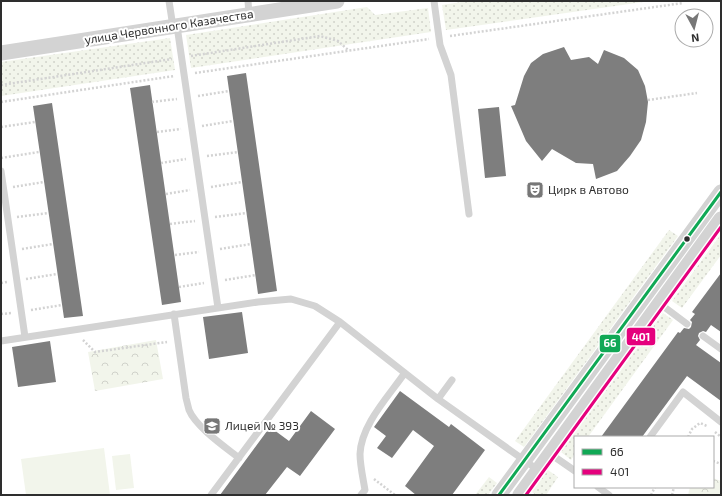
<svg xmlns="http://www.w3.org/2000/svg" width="722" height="496" font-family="'Exo 2',sans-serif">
  <defs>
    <pattern id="grass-dots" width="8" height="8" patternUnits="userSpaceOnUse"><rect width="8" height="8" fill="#f2f5eb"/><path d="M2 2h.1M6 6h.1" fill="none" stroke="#d0d2ca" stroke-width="1.8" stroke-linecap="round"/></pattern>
    <pattern id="park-crowns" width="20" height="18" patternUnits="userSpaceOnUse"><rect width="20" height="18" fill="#f2f5eb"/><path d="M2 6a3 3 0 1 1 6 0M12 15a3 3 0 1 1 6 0" fill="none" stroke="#d0d2ca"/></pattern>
  </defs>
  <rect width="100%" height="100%" fill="#fff"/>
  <path fill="url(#grass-dots)" d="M 468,1 L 650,1 L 446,30 L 442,5 Z
    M 367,7 L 375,15 L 428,8 L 431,32 L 191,68 L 186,35 Z
    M 170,38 L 175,70 L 1,96 L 1,62 Z
    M 669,230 L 678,236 L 524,447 L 515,441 Z
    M 721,234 L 721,255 L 682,308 L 672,301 Z
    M 663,313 L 673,320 L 588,437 L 575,437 L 575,454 L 571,460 L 561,452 Z
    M 548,470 L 558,477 L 546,495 L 536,495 L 532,492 Z
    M 489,477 L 497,483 L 488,495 L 475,495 Z"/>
  <path fill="url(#park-crowns)" d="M 156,340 L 163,379 L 95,391 L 88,352 Z
    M 713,478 L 721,481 L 721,495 L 688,495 L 690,487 L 713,487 Z"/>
  <path fill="#f2f5eb" d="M 104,448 L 110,495 L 26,495 L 21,459 Z
    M 130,454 L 134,488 L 116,490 L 112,456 Z"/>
  <path fill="#7e7e7e" d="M 564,47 L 571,60 L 589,57 L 598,64 L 604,50 L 624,58 L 638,70 L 645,86 L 648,102 L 646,122 L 641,140 L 630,156 L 617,171 L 596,179 L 593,164 L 576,163 L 552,149 L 542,161 L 526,141 L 511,106 L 515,105 L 524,76 L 531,63 L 543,54 Z
    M 246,73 L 277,291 L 258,294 L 227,76 Z
    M 150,85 L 181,302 L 162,305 L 130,88 Z
    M 52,103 L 83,316 L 64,318 L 33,106 Z
    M 499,107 L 506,176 L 485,178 L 478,109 Z
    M 721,273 L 721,332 L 711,325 L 706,332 L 703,331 L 699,333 L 698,336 L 700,340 L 696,345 L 721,363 L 721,401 L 687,376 L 642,437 L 601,437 L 678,332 L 680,333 L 684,328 L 689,329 L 691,327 L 692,322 L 690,320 L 695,314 L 692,312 Z
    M 242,312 L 248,353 L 209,359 L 203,317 Z
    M 50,341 L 56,382 L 18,387 L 12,347 Z
    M 400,391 L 449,427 L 451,424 L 485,450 L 452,495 L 416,495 L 405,486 L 434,446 L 413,430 L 392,458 L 377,448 L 386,436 L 374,427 Z
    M 311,411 L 335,429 L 300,476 L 287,467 L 265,495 L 220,495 L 270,427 L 289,441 Z"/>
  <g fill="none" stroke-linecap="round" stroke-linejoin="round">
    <path stroke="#d3d3d3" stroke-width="2.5" stroke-dasharray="2 2" stroke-linecap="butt" d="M 450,36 L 683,3
      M 191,56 L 320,36 L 338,41 L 348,50
      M 195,73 L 429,39
      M 1,85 L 172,59
      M 198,96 L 229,91
      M 648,100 L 697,93
      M 1,102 L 174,76
      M 152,102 L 177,99
      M 202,126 L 233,121
      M 1,127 L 35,122
      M 157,132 L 181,129
      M 207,156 L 238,152
      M 1,158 L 39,152
      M 161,163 L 186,159
      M 13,187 L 44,182
      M 211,187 L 242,182
      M 166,194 L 190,190
      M 17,217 L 48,213
      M 215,217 L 247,213
      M 170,224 L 195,221
      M 22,249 L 53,244
      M 220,249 L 251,244
      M 175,255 L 199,252
      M 26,279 L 57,274
      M 225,280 L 256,275
      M 1,283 L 7,282
      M 179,287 L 204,283
      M 31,310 L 62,305
      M 1,314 L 12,313
      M 83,340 L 95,352 L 167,342
      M 715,432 L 721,437
      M 688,437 L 692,429 L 700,423 L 707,426
      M 713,461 L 721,464
      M 374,479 L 395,495
      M 651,495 L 655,487
      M 672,495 L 674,487"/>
    <path stroke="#d3d3d3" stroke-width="7" d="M 169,1 L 173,27
      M 248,1 L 249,14
      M 434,1 L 440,45 L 451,75 L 469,214
      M 177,26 L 218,308
      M 1,171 L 25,337
      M 659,303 L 687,324
      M 174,314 L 186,398 C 187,402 188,406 189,410 C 196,427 225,447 239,458
      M 703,336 L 721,349
      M 1,341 L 258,302 L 291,299 L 315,306 L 340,322 L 438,399 L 538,470
      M 438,399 L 452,380
      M 650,437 L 683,392 L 721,422
      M 549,453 L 575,471
      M 598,487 L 609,495
      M 211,495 L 340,322
      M 361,495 L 365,490 C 363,478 360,465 360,454 C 361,425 388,397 404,374"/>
    <path stroke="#d3d3d3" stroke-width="15" d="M 1,53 L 337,1
      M 499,495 L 721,192
      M 520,495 L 721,219"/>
    <g stroke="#fff" stroke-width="6">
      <path id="bus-1" d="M 499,495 L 721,192"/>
    </g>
    <g stroke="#fff" stroke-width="6">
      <path id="bus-2" d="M 526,495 L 721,227"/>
    </g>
    <use href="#bus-1" stroke="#10a855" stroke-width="3"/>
    <use href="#bus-2" stroke="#e5007d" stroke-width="3"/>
  </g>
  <defs>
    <g id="theatre-square" transform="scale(0.9)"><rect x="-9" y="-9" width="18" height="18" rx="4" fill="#777" stroke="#fff"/><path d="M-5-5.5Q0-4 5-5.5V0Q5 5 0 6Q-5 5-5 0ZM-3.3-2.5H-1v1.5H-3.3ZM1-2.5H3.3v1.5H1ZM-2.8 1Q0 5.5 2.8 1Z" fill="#fff"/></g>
    <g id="school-square" transform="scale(0.9)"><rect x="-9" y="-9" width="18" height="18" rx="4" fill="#777" stroke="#fff"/><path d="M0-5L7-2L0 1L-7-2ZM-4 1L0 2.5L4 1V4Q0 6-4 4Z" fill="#fff"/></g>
  </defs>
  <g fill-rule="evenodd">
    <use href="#theatre-square" x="535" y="190"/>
    <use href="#school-square" x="212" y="426"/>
  </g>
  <circle fill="#2e2e2e" stroke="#fff" stroke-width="1.5" cx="687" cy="239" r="3.5"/>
  <g text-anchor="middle" stroke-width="4" stroke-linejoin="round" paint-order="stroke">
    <g font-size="12" fill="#2e2e2e" stroke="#fff">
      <text transform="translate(169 27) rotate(-9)" y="4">улица Червонного Казачества</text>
    </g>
    <g font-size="12" fill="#2e2e2e" stroke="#fff" text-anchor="start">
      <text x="548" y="194">Цирк в Автово</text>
      <text x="225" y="430">Лицей № 393</text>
    </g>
  </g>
  <g stroke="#fff" stroke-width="1.5">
    <rect x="626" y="327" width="30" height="19" rx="4" fill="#e5007d"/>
    <rect x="599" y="334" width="22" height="19" rx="4" fill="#10a855"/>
  </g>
  <g font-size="11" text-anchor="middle" font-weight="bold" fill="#fff">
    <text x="641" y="341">401</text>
    <text x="610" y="347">66</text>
  </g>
  <rect width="722" height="496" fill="none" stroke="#2e2e2e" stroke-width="4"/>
  <rect x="574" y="436" width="140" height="52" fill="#ffffff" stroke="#ababab"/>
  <rect x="582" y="449" width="20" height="6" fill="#10a855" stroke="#ababab"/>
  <text x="610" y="456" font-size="12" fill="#2e2e2e">66</text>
  <rect x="582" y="469" width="20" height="6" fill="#e5007d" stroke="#ababab"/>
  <text x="610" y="476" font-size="12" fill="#2e2e2e">401</text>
  <g transform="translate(694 28) rotate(173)"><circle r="19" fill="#ffffff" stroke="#ababab"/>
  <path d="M0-3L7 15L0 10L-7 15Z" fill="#777777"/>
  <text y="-6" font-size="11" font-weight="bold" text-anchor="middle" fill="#2e2e2e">N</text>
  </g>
</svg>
